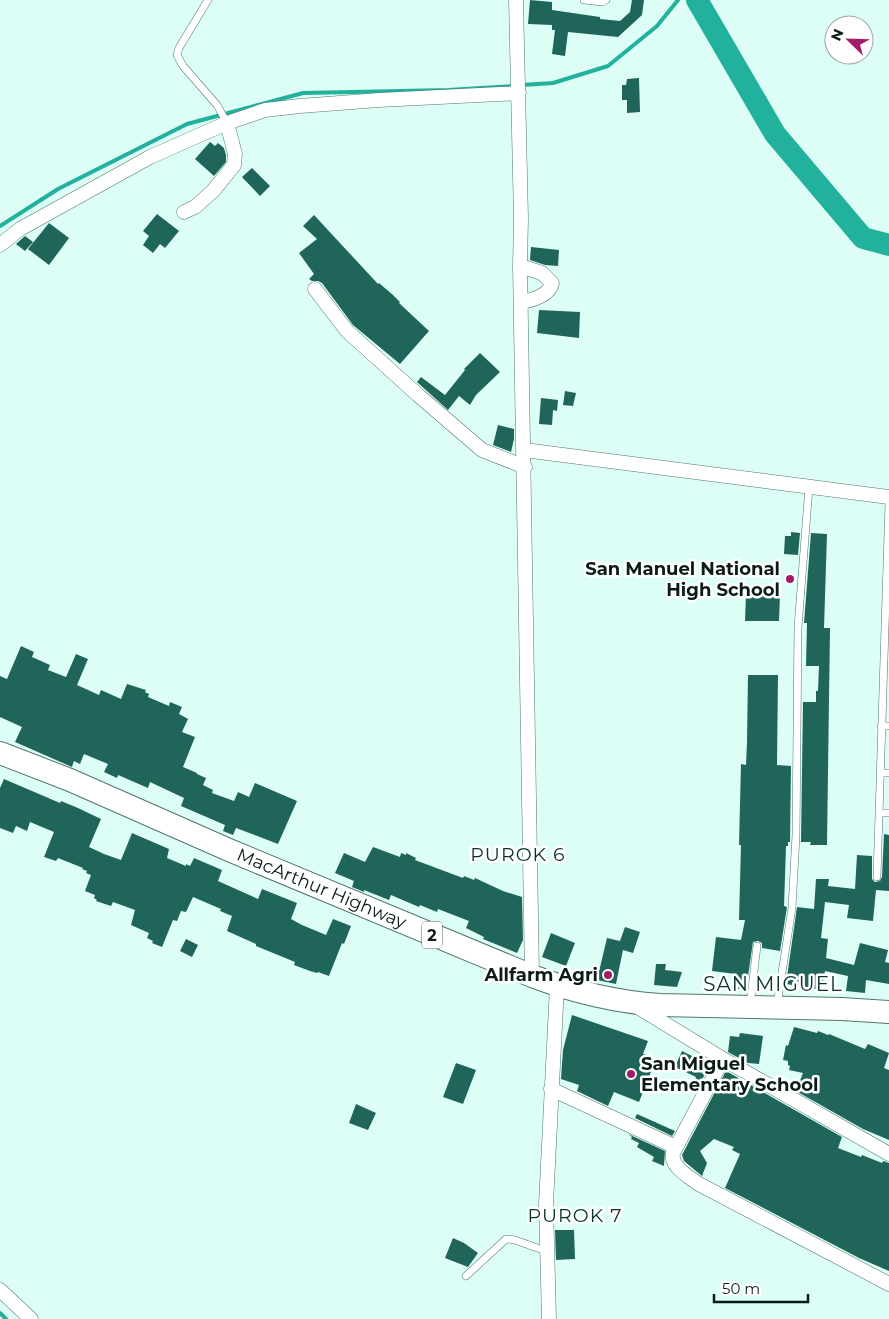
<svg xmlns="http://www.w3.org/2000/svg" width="889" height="1319" font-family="Montserrat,sans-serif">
  <rect width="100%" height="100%" fill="#ddfef6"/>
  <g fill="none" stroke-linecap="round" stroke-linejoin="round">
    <path stroke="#21b19c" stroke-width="4" d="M 522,85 L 553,83 L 608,66 L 657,26 L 678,0
      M 0,226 L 58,189 L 187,124 L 303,93 L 448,90 L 515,86
      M 0,1313 L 6,1319"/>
    <path stroke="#21b19c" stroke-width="22" d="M 697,0 L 775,134 L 863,238 L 889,245"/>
  </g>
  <path fill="#1f6559" d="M 530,0 L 552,2 L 552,10 L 600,17 L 600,19 L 620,21 L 630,12 L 632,0 L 644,0 L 642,15 L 618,37 L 568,32 L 565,56 L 552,54 L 555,30 L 552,30 L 552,25 L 528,24 Z
    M 639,78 L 640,112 L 627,113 L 627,100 L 622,100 L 622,85 L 626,85 L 627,79 Z
    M 210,142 L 215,146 L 218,143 L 224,148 L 226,155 L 226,162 L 214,176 L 195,159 Z
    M 252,168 L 270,186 L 260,196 L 242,177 Z
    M 157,214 L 179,231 L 165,248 L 160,244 L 153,253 L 143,245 L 149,236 L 143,231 Z
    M 314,215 L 378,284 L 379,283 L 393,295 L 400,302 L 399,303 L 429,331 L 400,364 L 353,325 L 322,283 L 318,281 L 312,281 L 309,279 L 314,274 L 299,253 L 317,239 L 303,226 Z
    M 49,223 L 69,238 L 49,265 L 28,249 Z
    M 25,236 L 33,242 L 25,251 L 16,244 Z
    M 531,247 L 559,250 L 558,266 L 545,265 L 530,260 Z
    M 539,310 L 580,312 L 579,338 L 537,333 Z
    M 480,353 L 500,372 L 476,395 L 470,405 L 459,396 L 448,410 L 417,382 L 421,377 L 445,395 L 465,370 L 464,369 Z
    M 565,391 L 576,393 L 573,406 L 563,405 Z
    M 541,398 L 558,400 L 557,411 L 553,410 L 552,425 L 539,424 Z
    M 498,425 L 514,429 L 514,439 L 511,452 L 493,445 Z
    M 791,532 L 800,533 L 798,555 L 784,554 L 785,536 L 791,536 Z
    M 811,533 L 827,534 L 824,628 L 830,628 L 827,845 L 810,845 L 811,842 L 801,842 L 803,702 L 816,702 L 816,691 L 818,691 L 819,666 L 806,666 L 807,623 L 804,623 Z
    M 746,594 L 780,594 L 779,621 L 745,621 Z
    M 21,646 L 34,652 L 32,657 L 50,665 L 48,670 L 66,677 L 76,654 L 88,659 L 77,685 L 99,695 L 101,690 L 121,699 L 127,684 L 146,690 L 145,692 L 149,694 L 148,697 L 169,706 L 170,702 L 182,707 L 179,714 L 188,719 L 182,732 L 195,737 L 183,767 L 197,773 L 197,774 L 206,778 L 203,785 L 213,790 L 212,793 L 234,801 L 238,792 L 249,797 L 255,783 L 297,801 L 278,844 L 236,828 L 233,835 L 223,831 L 225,825 L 181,806 L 184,798 L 150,782 L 148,788 L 118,775 L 117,778 L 104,772 L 108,764 L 84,754 L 80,764 L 74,761 L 72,767 L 15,742 L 22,727 L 0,717 L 0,676 L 7,679 Z
    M 748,675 L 778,675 L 777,765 L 791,766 L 790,842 L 788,842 L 788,846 L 786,846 L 784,906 L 787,907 L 780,951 L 762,948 L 762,943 L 758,941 L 753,942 L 746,990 L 734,988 L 736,974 L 712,971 L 716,937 L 741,940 L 745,920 L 739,920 L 741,845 L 739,845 L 741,764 L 746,765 L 747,742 Z
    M 4,779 L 60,803 L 61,801 L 78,808 L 101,819 L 89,847 L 104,854 L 121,860 L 132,833 L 169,849 L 167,858 L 186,866 L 186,864 L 190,866 L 194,858 L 222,870 L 218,881 L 258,899 L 262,889 L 297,903 L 291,919 L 302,925 L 326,935 L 333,919 L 351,926 L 344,944 L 342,943 L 329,976 L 318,972 L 317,973 L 310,971 L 294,965 L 295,962 L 256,946 L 256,944 L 227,931 L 232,916 L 220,911 L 221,909 L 193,897 L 186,912 L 181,911 L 177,921 L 173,920 L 162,947 L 152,943 L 153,941 L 147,938 L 149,933 L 131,925 L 135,910 L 113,902 L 111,906 L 96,901 L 97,900 L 94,898 L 95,895 L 85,891 L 91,875 L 86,873 L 87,871 L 82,869 L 83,868 L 58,858 L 56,861 L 44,857 L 54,832 L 30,822 L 27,831 L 16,826 L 13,833 L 0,828 L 0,788 Z
    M 884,834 L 889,835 L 889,891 L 876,890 L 873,921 L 847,918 L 849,905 L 825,902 L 821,938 L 828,939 L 826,958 L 854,965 L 860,943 L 888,950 L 885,962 L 889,963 L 889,984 L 866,980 L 865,993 L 846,991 L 848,976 L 825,971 L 823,982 L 817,981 L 816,989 L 786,984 L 797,907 L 814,909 L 816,879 L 829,879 L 828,886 L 855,889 L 857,855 L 872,856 L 872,879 L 875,882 L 880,881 L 882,877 Z
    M 373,847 L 400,857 L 401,853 L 406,855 L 406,853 L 416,858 L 415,860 L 463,878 L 464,876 L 474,880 L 475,878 L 503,891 L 522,897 L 523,940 L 517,953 L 483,939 L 484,937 L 466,928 L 469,921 L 438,909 L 437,912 L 420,905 L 419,907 L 391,895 L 389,900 L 364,890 L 364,892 L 352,887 L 354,881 L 335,873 L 344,853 L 365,862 Z
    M 625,927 L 640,932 L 633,953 L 623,950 L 616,984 L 597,980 L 607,938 L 620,941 Z
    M 551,933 L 575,943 L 566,966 L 542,957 Z
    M 186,939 L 198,945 L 192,957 L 180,951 Z
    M 656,964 L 666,964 L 665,970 L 682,972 L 677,987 L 654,985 Z
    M 572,1015 L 648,1041 L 643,1054 L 656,1059 L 639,1102 L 614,1092 L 608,1106 L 577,1091 L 579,1085 L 561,1079 L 563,1050 Z
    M 794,1027 L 817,1033 L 818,1031 L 828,1035 L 829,1034 L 865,1049 L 868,1044 L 889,1053 L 884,1068 L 889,1070 L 889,1140 L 863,1129 L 796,1091 L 803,1073 L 789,1070 L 790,1066 L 788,1065 L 788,1061 L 783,1060 L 786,1045 L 788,1046 Z
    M 740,1033 L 763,1036 L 759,1064 L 748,1063 L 728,1052 L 730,1036 L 739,1037 Z
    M 682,1051 L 710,1065 L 699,1085 L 694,1082 L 696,1077 L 675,1067 Z
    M 456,1063 L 476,1070 L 463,1104 L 443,1097 Z
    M 726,1071 L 842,1137 L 838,1148 L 861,1157 L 862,1155 L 882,1163 L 883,1161 L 889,1163 L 889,1271 L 859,1258 L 725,1188 L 740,1154 L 732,1150 L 734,1147 L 714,1139 L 700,1151 L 707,1163 L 702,1176 L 684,1161 L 682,1155 Z
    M 356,1104 L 376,1113 L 368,1130 L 349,1123 Z
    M 637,1114 L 675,1131 L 672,1136 L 635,1118 Z
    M 628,1134 L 665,1151 L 664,1166 L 652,1161 L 654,1157 L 637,1147 L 639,1143 L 631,1139 L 632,1137 Z
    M 555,1230 L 574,1230 L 575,1259 L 556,1260 Z
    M 453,1238 L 464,1243 L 478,1253 L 468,1267 L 445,1258 Z"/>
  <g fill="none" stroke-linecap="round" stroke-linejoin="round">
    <g stroke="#50766e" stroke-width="8">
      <path id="service" d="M 208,0 L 179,48 L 177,55 L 183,66 L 217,105 L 227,123
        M 584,0 L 602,2 L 606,0
        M 881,726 L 889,726
        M 880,773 L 889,773
        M 879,813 L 889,813
        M 877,877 L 889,503
        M 750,1005 L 757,946
        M 777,1005 L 792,908 L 796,835 L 798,627 L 809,487
        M 466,1276 L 506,1239 C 520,1239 533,1249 547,1250"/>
    </g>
    <g stroke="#50766e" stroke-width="15">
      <path id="minor" d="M 516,0 L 521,218 L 520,266 L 532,976
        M 184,212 L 195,207 L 213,191 L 234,165 L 235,154 L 227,123
        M 0,245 L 20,229 L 150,157 L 227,123 L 265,110 L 300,106 L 379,100 L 519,93
        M 520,266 L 542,273 L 552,283 C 549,296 533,300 521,302
        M 315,289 L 347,331 L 418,395 L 482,450 L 525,467
        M 524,450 L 889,497
        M 636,1006 L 723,1059 L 889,1154
        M 723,1059 L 673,1153 C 670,1166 688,1176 697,1183 L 889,1284
        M 551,1089 L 676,1147
        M 0,1290 L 31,1319
        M 549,1319 L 546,1204 L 557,986"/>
    </g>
    <g stroke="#50766e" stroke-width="24">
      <g id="trunk">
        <path id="s1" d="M 0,753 L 70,780 L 229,850 L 532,976 C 574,992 615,1002 660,1005 L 842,1009 L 889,1012"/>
      </g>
    </g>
    <use href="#service" stroke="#fff" stroke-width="7"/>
    <use href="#minor" stroke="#fff" stroke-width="14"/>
    <use href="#trunk" stroke="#fff" stroke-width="22"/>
  </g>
  <g fill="#a11b68" stroke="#fff" stroke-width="2">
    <circle cx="790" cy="579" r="5"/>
    <circle cx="608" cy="975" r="5"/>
    <circle cx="631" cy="1074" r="5"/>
  </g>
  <g text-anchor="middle" stroke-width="5" stroke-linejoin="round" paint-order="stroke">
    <rect fill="#fff" stroke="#545f5d" stroke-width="1" x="422" y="921.5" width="20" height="27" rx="4"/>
    <g font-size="16" font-weight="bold" fill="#0b1b18">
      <text x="432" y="941">2</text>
    </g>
    <g font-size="18" font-weight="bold" fill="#0b1b18" stroke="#fff" text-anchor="end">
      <text x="780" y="575">San Manuel National<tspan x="780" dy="21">High School</tspan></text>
      <text x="598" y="981">Allfarm Agri</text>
      <text x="641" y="1070" text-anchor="start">San Miguel<tspan x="641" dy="21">Elementary School</tspan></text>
    </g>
    <g font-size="18" fill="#0b1b18" stroke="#fff">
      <text dy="6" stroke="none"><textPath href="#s1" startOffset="349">MacArthur Highway</textPath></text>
    </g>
    <g font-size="19" letter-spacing="1" fill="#0b332d" stroke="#fff">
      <text x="518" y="861">PUROK 6</text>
      <text x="575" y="1222">PUROK 7</text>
    </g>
    <g font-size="20" letter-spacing="1" fill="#0b332d" stroke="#fff">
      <text x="773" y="991">SAN MIGUEL</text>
    </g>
  </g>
  <g transform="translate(849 40) rotate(293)"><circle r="24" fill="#ffffff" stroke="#9da4a3"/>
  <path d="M0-4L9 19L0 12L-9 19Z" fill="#a11b68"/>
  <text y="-8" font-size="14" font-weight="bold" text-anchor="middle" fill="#0b1b18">N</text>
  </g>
  <path d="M714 1294v8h94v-8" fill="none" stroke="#0b1b18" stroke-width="2.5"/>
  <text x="722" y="1294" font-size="15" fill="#0b1b18" stroke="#ffffff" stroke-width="4" paint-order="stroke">50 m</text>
</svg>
